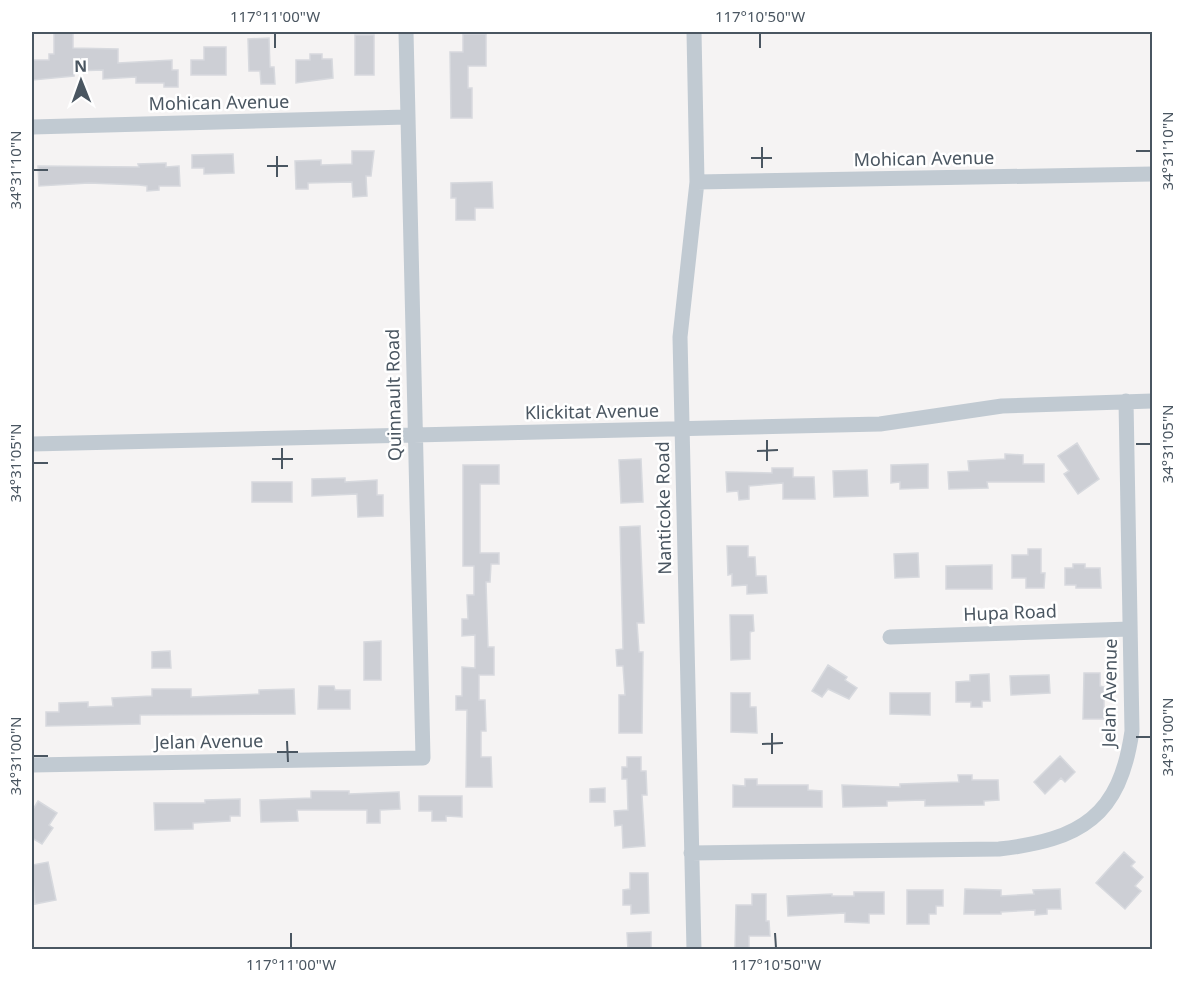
<svg xmlns="http://www.w3.org/2000/svg" width="1184" height="981" font-family="'Noto Sans',sans-serif">
  <rect width="100%" height="100%" fill="#f5f3f3"/>
  <path fill="#cdcfd5" stroke="#d7d9de" stroke-width="1.5" d="M 54,32 L 73,32 L 73,48 L 118,49 L 118,63 L 172,60 L 172,70 L 178,70 L 178,87 L 164,87 L 164,83 L 136,83 L 136,77 L 103,79 L 103,70 L 74,71 L 74,76 L 33,80 L 33,60 L 49,60 L 49,54 L 54,54 Z
    M 463,34 L 486,34 L 486,66 L 468,66 L 468,88 L 472,88 L 472,118 L 451,118 L 450,52 L 463,52 Z
    M 355,35 L 374,35 L 374,75 L 355,75 Z
    M 269,38 L 270,67 L 274,67 L 275,84 L 261,84 L 260,71 L 249,71 L 248,39 Z
    M 204,47 L 226,47 L 226,75 L 191,75 L 191,60 L 204,60 Z
    M 310,54 L 322,54 L 322,59 L 332,59 L 333,78 L 296,83 L 296,60 L 310,60 Z
    M 352,151 L 374,151 L 371,176 L 366,176 L 367,196 L 353,197 L 352,182 L 308,183 L 308,189 L 296,189 L 295,161 L 321,160 L 321,165 L 352,164 Z
    M 233,154 L 234,173 L 204,174 L 204,168 L 192,168 L 192,155 Z
    M 166,163 L 166,167 L 179,166 L 180,186 L 159,186 L 159,190 L 147,191 L 147,186 L 139,185 L 89,183 L 39,186 L 38,166 L 139,167 L 138,164 Z
    M 492,182 L 493,208 L 475,208 L 475,220 L 456,220 L 456,198 L 451,198 L 451,183 Z
    M 1077,443 L 1099,479 L 1078,494 L 1064,474 L 1069,471 L 1058,456 Z
    M 1005,454 L 1023,455 L 1023,464 L 1044,464 L 1044,482 L 987,482 L 988,488 L 949,489 L 948,472 L 969,471 L 968,461 L 1005,459 Z
    M 641,459 L 643,502 L 621,503 L 619,460 Z
    M 928,464 L 928,488 L 900,489 L 900,482 L 891,483 L 891,465 Z
    M 463,465 L 499,465 L 499,484 L 480,484 L 480,553 L 499,553 L 499,564 L 491,564 L 490,582 L 486,582 L 488,647 L 494,647 L 494,675 L 479,675 L 479,700 L 485,700 L 486,731 L 481,731 L 481,757 L 491,757 L 492,787 L 466,787 L 467,710 L 456,710 L 456,696 L 462,696 L 462,667 L 475,668 L 475,635 L 462,636 L 462,619 L 468,619 L 467,595 L 474,595 L 474,566 L 463,566 Z
    M 772,468 L 793,468 L 793,477 L 814,477 L 815,499 L 783,499 L 783,483 L 749,486 L 749,499 L 739,500 L 738,491 L 727,492 L 726,472 L 772,473 Z
    M 867,470 L 868,496 L 834,497 L 833,471 Z
    M 345,478 L 345,482 L 377,480 L 377,495 L 383,495 L 383,516 L 358,517 L 357,494 L 312,496 L 312,479 Z
    M 252,482 L 292,482 L 292,502 L 252,502 Z
    M 640,526 L 644,623 L 637,623 L 639,652 L 643,652 L 642,733 L 619,733 L 619,695 L 625,695 L 623,666 L 617,666 L 616,650 L 623,649 L 620,527 Z
    M 727,546 L 748,546 L 748,557 L 755,557 L 756,576 L 766,576 L 767,593 L 747,594 L 747,585 L 732,586 L 732,574 L 728,575 Z
    M 1028,549 L 1041,549 L 1041,573 L 1045,573 L 1044,588 L 1026,588 L 1026,578 L 1012,578 L 1012,555 L 1028,555 Z
    M 918,553 L 919,577 L 895,578 L 894,554 Z
    M 1073,564 L 1085,564 L 1085,568 L 1100,568 L 1101,588 L 1076,588 L 1076,585 L 1065,585 L 1065,568 L 1073,568 Z
    M 992,565 L 992,589 L 946,589 L 946,566 Z
    M 730,615 L 753,615 L 754,631 L 750,632 L 750,659 L 731,660 Z
    M 381,641 L 381,680 L 364,680 L 364,642 Z
    M 170,651 L 171,668 L 152,668 L 152,652 Z
    M 828,665 L 847,677 L 845,680 L 857,688 L 849,699 L 828,689 L 822,697 L 812,691 Z
    M 1084,673 L 1100,673 L 1100,686 L 1104,687 L 1104,719 L 1083,719 Z
    M 989,674 L 990,701 L 982,701 L 982,707 L 971,707 L 971,702 L 956,702 L 956,682 L 970,681 L 970,675 Z
    M 1049,675 L 1050,693 L 1011,695 L 1010,676 Z
    M 319,686 L 334,686 L 335,690 L 350,690 L 350,709 L 318,709 Z
    M 152,689 L 191,689 L 191,697 L 259,694 L 259,690 L 294,689 L 295,714 L 140,715 L 140,724 L 46,726 L 46,712 L 59,712 L 59,703 L 88,702 L 88,707 L 113,706 L 112,698 L 152,696 Z
    M 731,693 L 750,693 L 750,707 L 756,707 L 757,733 L 731,732 Z
    M 890,693 L 930,693 L 930,715 L 890,714 Z
    M 1060,756 L 1075,772 L 1065,782 L 1061,778 L 1045,794 L 1034,782 Z
    M 627,757 L 641,757 L 641,771 L 646,771 L 647,795 L 642,795 L 645,846 L 623,848 L 622,825 L 615,826 L 614,811 L 628,810 L 627,779 L 622,779 L 622,767 L 627,767 Z
    M 958,775 L 972,775 L 972,780 L 998,780 L 999,800 L 984,801 L 984,805 L 925,806 L 925,800 L 887,801 L 887,806 L 843,807 L 842,785 L 900,787 L 900,784 L 959,782 Z
    M 745,779 L 757,779 L 757,785 L 808,785 L 808,790 L 822,791 L 822,807 L 733,807 L 733,785 L 745,786 Z
    M 605,788 L 605,802 L 590,802 L 590,789 Z
    M 311,791 L 349,791 L 349,794 L 399,792 L 400,809 L 380,810 L 380,823 L 367,823 L 367,810 L 297,810 L 298,821 L 261,822 L 260,800 L 311,798 Z
    M 419,796 L 462,796 L 462,817 L 446,816 L 446,821 L 432,821 L 432,811 L 419,811 Z
    M 240,799 L 240,816 L 230,816 L 230,821 L 193,823 L 193,829 L 155,830 L 154,803 L 205,803 L 205,800 Z
    M 38,801 L 57,813 L 49,825 L 53,828 L 42,844 L 32,838 L 32,811 Z
    M 1124,852 L 1135,862 L 1131,866 L 1143,877 L 1135,886 L 1141,891 L 1125,909 L 1096,883 Z
    M 48,862 L 56,900 L 35,904 L 32,865 Z
    M 630,873 L 648,873 L 649,913 L 631,914 L 631,905 L 623,905 L 623,890 L 630,889 Z
    M 965,889 L 1001,890 L 1001,896 L 1034,894 L 1033,890 L 1060,889 L 1061,909 L 1047,909 L 1047,914 L 1035,915 L 1035,910 L 1001,912 L 1001,914 L 964,914 Z
    M 907,890 L 943,890 L 943,906 L 936,906 L 936,914 L 929,914 L 929,924 L 907,924 Z
    M 854,892 L 884,892 L 884,914 L 869,914 L 869,923 L 845,922 L 845,913 L 788,916 L 787,896 L 832,894 L 832,896 L 854,896 Z
    M 752,894 L 766,894 L 766,921 L 769,921 L 770,936 L 749,936 L 749,949 L 735,949 L 736,905 L 752,905 Z
    M 651,932 L 651,950 L 628,950 L 627,933 Z"/>
  <g fill="none" stroke-linecap="round" stroke-linejoin="round">
    <path stroke="#c1cad2" stroke-width="15" d="M 694,32 L 697,182 L 680,337 L 694,950
      M 32,127 L 407,117
      M 697,182 L 1152,174
      M 32,444 L 880,424 L 1002,406 L 1152,401
      M 890,637 L 1130,629
      M 32,765 L 423,758 L 406,32
      M 691,853 L 999,849 C 1081,840 1120,816 1132,731 L 1126,401"/>
  </g>
  <path fill="none" stroke="#4a5661" stroke-width="2" d="M 275,33 L 275,48M 760,33 L 760,48M 762,147 L 762,168M 1136,151 L 1151,151M 277,156 L 277,177M 751,158 L 772,158M 267,166 L 288,166M 33,170 L 48,170M 767,440 L 767,461M 1136,444 L 1151,444M 282,448 L 282,469M 757,451 L 778,450M 272,459 L 293,459M 33,463 L 48,463M 772,733 L 772,754M 1136,737 L 1151,737M 287,741 L 288,762M 762,744 L 783,743M 277,752 L 298,752M 33,756 L 48,756M 291,933 L 291,948M 775,933 L 776,948"/>
  <g text-anchor="middle" stroke-width="5" stroke-linejoin="round" paint-order="stroke">
    <g font-size="18" fill="#4a5661" stroke="#fff">
      <text transform="translate(219 103) rotate(-1)" y="6">Mohican Avenue</text>
      <text transform="translate(924 159) rotate(-1)" y="6">Mohican Avenue</text>
      <text transform="translate(394 395) rotate(-91)" y="6">Quinnault Road</text>
      <text transform="translate(592 412) rotate(-1)" y="6">Klickitat Avenue</text>
      <text transform="translate(664 508) rotate(-91)" y="6">Nanticoke Road</text>
      <text transform="translate(1010 613) rotate(-2)" y="6">Hupa Road</text>
      <text transform="translate(1110 693) rotate(-89)" y="6">Jelan Avenue</text>
      <text transform="translate(209 742) rotate(-1)" y="6">Jelan Avenue</text>
    </g>
  </g>
  <rect width="1184" height="981" fill="none" stroke="#ffffff" stroke-width="66"/>
  <g transform="translate(81 81) rotate(359)" stroke="#ffffff" stroke-width="4.5" paint-order="stroke">
  <path d="M0-4.5L10 22L0 15L-10 22Z" fill="#4a5661"/>
  <text y="-9" font-size="16" font-weight="bold" text-anchor="middle" fill="#4a5661">N</text>
  </g>
  <rect x="33" y="33" width="1118" height="915" fill="none" stroke="#4a5661" stroke-width="2"/>
  <g font-size="15" text-anchor="middle" fill="#4a5661">
    <text x="275" y="22">117°11'00"W</text>
    <text x="760" y="22">117°10'50"W</text>
    <text transform="translate(1168 151) rotate(-90)" y="5">34°31'10"N</text>
    <text transform="translate(16 170) rotate(-90)" y="5">34°31'10"N</text>
    <text transform="translate(1168 444) rotate(-90)" y="5">34°31'05"N</text>
    <text transform="translate(16 463) rotate(-90)" y="5">34°31'05"N</text>
    <text transform="translate(1168 737) rotate(-90)" y="5">34°31'00"N</text>
    <text transform="translate(16 756) rotate(-90)" y="5">34°31'00"N</text>
    <text x="291" y="970">117°11'00"W</text>
    <text x="776" y="970">117°10'50"W</text>
  </g>
</svg>
